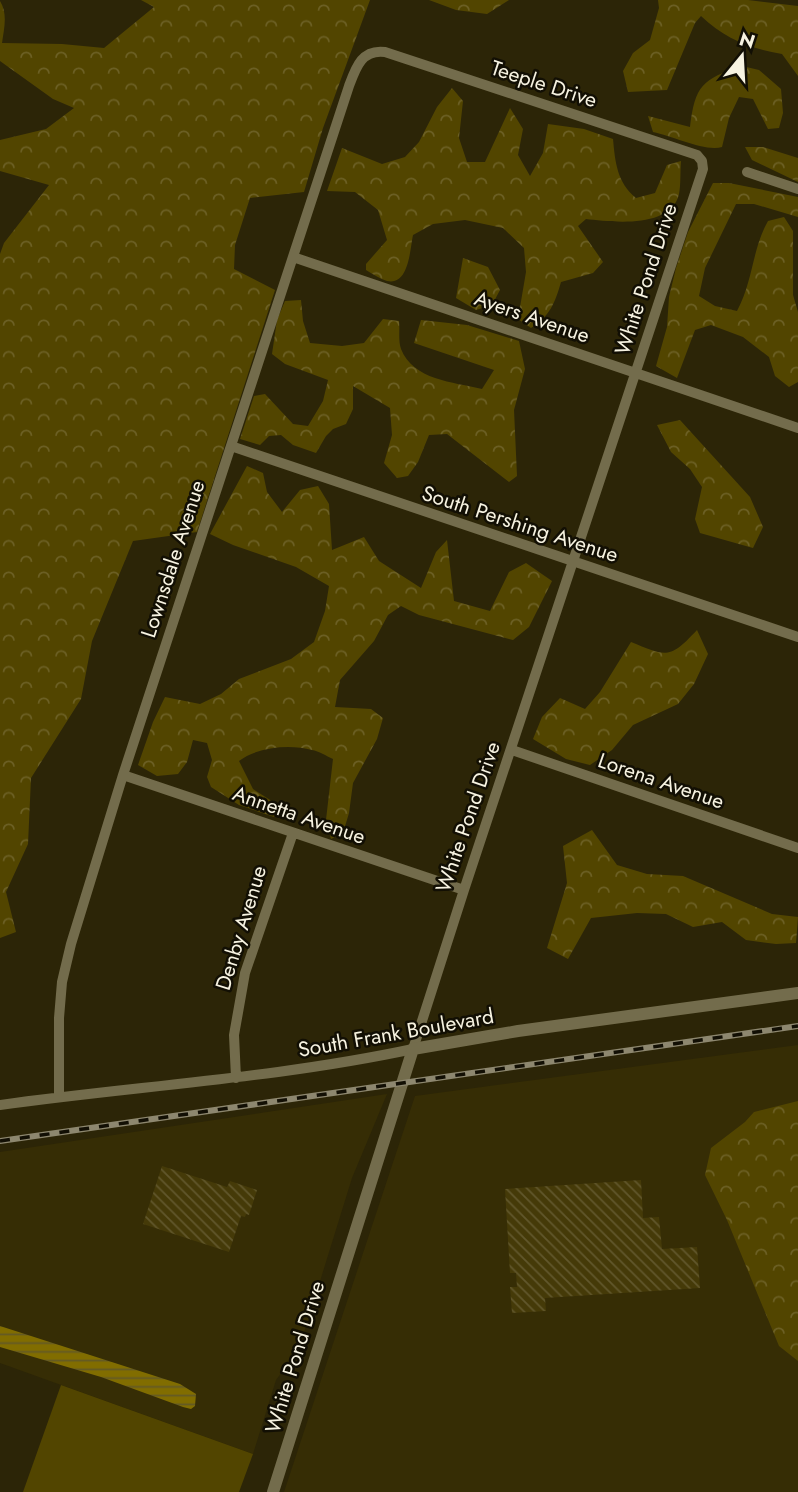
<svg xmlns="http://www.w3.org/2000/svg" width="798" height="1492" font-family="Jost,sans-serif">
  <defs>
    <pattern id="forest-crowns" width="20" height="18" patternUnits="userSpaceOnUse" patternTransform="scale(1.75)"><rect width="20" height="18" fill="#524500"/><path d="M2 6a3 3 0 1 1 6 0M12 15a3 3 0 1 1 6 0" fill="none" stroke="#6c6025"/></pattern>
    <pattern id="water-rules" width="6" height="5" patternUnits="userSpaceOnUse" patternTransform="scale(1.75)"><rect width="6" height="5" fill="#816d00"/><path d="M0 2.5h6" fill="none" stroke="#635925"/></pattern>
    <pattern id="building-back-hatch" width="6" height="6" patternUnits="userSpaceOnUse" patternTransform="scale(1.75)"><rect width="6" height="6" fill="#453a08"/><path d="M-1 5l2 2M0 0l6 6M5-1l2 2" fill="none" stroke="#61572c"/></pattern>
  </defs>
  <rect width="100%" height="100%" fill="#2c2507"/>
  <path fill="#362d05" d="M 798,1045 L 798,1492 L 284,1492 L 415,1096 Z
    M 387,1094 L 352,1178 L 299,1349 L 276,1380 L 253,1454 L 0,1363 L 0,1152 Z"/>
  <path fill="#524500" d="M 61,1385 L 253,1454 L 239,1492 L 23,1492 Z"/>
  <path fill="url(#forest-crowns)" d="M 141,0 L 370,0 L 323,128 L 304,192 L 250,198 L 235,245 L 234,269 L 275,290 L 197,532 L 133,541 L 92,641 L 81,699 L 31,778 L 28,844 L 6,892 L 16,932 L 0,938 L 0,254 L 4,243 L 49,185 L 0,171 L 0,140 L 46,129 L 74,108 L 53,99 L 0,61 L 0,1 C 8,14 4,29 2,43 L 62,44 L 104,48 L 154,7 Z
    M 429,0 L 509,0 L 487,14 L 456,10 Z
    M 658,0 L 748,0 L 798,6 L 798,76 L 782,54 C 749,48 725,39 701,16 L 695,23 L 667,90 L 628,92 L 623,71 L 633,53 L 650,40 L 659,8 Z
    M 742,66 L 759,70 L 781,89 L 783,113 L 779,128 L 768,129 L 753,99 L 739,97 L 729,118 L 722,147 C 705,152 673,136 653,132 L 648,116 L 690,127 C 695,86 702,79 742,66 Z
    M 452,88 L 463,101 L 459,138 L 467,162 L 485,162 L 510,108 L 523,129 L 518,155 L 530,176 L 543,153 L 548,124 L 584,129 L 613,139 C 615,161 617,183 636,198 L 655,193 L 667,165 L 681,161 C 680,172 681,184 679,194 C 671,229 612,222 586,219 L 578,226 L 603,262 L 593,273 L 561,282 C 555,303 550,316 531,328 L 518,319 L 526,272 L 524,248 L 503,228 L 465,220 L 433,224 L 413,235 C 410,249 409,286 387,281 C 380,279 373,274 366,270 L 366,264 L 387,240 L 378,210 L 355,192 L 327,191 L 342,148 L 382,164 L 405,157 L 419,142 L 437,107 Z
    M 745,147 L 763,147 L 798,158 L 798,182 L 752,160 Z
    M 713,183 L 729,183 L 798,197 L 798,217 L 754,204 L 736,204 L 705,268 L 699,296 L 715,306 L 737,311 C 753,282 752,249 768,221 L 784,217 L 793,231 L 793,295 L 798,312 L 798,382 L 789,387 L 775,376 L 769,357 L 743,337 L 711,325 L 695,330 L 677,378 L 656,366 L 667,327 L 669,297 L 676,268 L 688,232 Z
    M 463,258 L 488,267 L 500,290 L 492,305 L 476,310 L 456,298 Z
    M 301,300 L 303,321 L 310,343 L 342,346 L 364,343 L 383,319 L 399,321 C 400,329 398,341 401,349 C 413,380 453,382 482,389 L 494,370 L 414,343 L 421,320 L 467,325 L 519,341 L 525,369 L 514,410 L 517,476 L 509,482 L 447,434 L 429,435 L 418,462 L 408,476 L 397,478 L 384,463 L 392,435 L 390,408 L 353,386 L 353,409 L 346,424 L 333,429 L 326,436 L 316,453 L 293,445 L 281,435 L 269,436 L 260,445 L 240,439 L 254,396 L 265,394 L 293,424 L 308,426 L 323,401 L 328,380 L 285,364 L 272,354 L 277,320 L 285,301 Z
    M 680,420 L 750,497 L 763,527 L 753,548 L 700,533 L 695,519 L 702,487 L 690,469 L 671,452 L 657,425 Z
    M 247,466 L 263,473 L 267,492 L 282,512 L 300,490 L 318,486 L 329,504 L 332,550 L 364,537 L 379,561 L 421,588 L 436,552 L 447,540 L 454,601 L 490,611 L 509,572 L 526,563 L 552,581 L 529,627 L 513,640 L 419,615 L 401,606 L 388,615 L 374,641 L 340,680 L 335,707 L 371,709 L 383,718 L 377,739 L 353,783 L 349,813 L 343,833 L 331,839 L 326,820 L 333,759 C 326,756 319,751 312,750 C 290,744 257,747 239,761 L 253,789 L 278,805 L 274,817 L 239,805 L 211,787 L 207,777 L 212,760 L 207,743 L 193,740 L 187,762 L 178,774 L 157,776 L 138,765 L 153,722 L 165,697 L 200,704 L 221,694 L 239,679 L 291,659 L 314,642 L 325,611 L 329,586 L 296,567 L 233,545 L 210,534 Z
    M 697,630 L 708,654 L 694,684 L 678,704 L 633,725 L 612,750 L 590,765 L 566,759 L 533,739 L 542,717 L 560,698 L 585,709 L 600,692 L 631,642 C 667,657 670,659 697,630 Z
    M 592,830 L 617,865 L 647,874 L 683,876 L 772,914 L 798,917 L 796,943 L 776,944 L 746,940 L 722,922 L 693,927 L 666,914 L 637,913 L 591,918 L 568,959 L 547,948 L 567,883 L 563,846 Z
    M 798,1101 L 798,1361 L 779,1346 L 727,1220 L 705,1175 L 711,1148 L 745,1122 L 754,1112 Z"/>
  <path fill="url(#water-rules)" d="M 0,1326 L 180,1384 L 196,1394 L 195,1406 L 191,1409 L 183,1407 L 101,1377 L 0,1347 Z"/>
  <path fill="url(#building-back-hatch)" d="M 162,1166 L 227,1187 L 230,1181 L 257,1190 L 249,1215 L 246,1214 L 245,1217 L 241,1216 L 229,1252 L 143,1224 Z
    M 641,1180 L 643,1218 L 659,1217 L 662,1249 L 697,1247 L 700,1288 L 545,1298 L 546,1311 L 512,1313 L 510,1287 L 517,1287 L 516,1273 L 510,1273 L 505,1189 Z"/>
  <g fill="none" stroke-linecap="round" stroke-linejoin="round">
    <path stroke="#736c4c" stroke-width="10" d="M 747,172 L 798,189
      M 293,257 L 798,428
      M 231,446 L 798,637
      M 512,750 L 798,848
      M 123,775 L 464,890
      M 236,1078 L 234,1035 L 245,973 L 293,833
      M 0,1105 C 138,1086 277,1078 413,1049 L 464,890 L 703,169 L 702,161 L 697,155 L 385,52 C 362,49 356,67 349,86 L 123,775 L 71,944 L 62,982 L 59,1018 L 59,1096"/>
    <path stroke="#736c4c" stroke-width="12" d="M 273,1492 L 413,1049 L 518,1031 L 798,993"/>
    <g stroke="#8d876f" stroke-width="6">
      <path id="rail" d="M 0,1141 L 798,1026"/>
    </g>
    <use href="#rail" stroke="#120f04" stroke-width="3.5" stroke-dasharray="10" stroke-linecap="butt"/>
  </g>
  <g text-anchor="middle" stroke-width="5" stroke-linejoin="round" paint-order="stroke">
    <g font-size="21" fill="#f7f3e1" stroke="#120f04">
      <text transform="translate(544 84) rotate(18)" y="7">Teeple Drive</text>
      <text transform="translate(646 279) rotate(-72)" y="7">White Pond Drive</text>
      <text transform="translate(532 317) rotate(19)" y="7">Ayers Avenue</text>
      <text transform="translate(520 524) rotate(18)" y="7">South Pershing Avenue</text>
      <text transform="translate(173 559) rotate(-72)" y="7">Lownsdale Avenue</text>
      <text transform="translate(661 781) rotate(19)" y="7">Lorena Avenue</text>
      <text transform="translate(299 815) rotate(19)" y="7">Annetta Avenue</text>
      <text transform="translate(468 817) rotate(-71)" y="7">White Pond Drive</text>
      <text transform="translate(241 928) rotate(-73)" y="7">Denby Avenue</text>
      <text transform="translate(396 1033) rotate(-10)" y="7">South Frank Boulevard</text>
      <text transform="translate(295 1357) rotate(-73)" y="7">White Pond Drive</text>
    </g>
  </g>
  <g transform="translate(742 56) rotate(18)" stroke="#120f04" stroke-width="5" paint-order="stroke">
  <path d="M0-5L12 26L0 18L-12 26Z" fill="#f7f3e1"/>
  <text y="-10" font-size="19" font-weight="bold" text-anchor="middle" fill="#f7f3e1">N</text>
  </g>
</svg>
